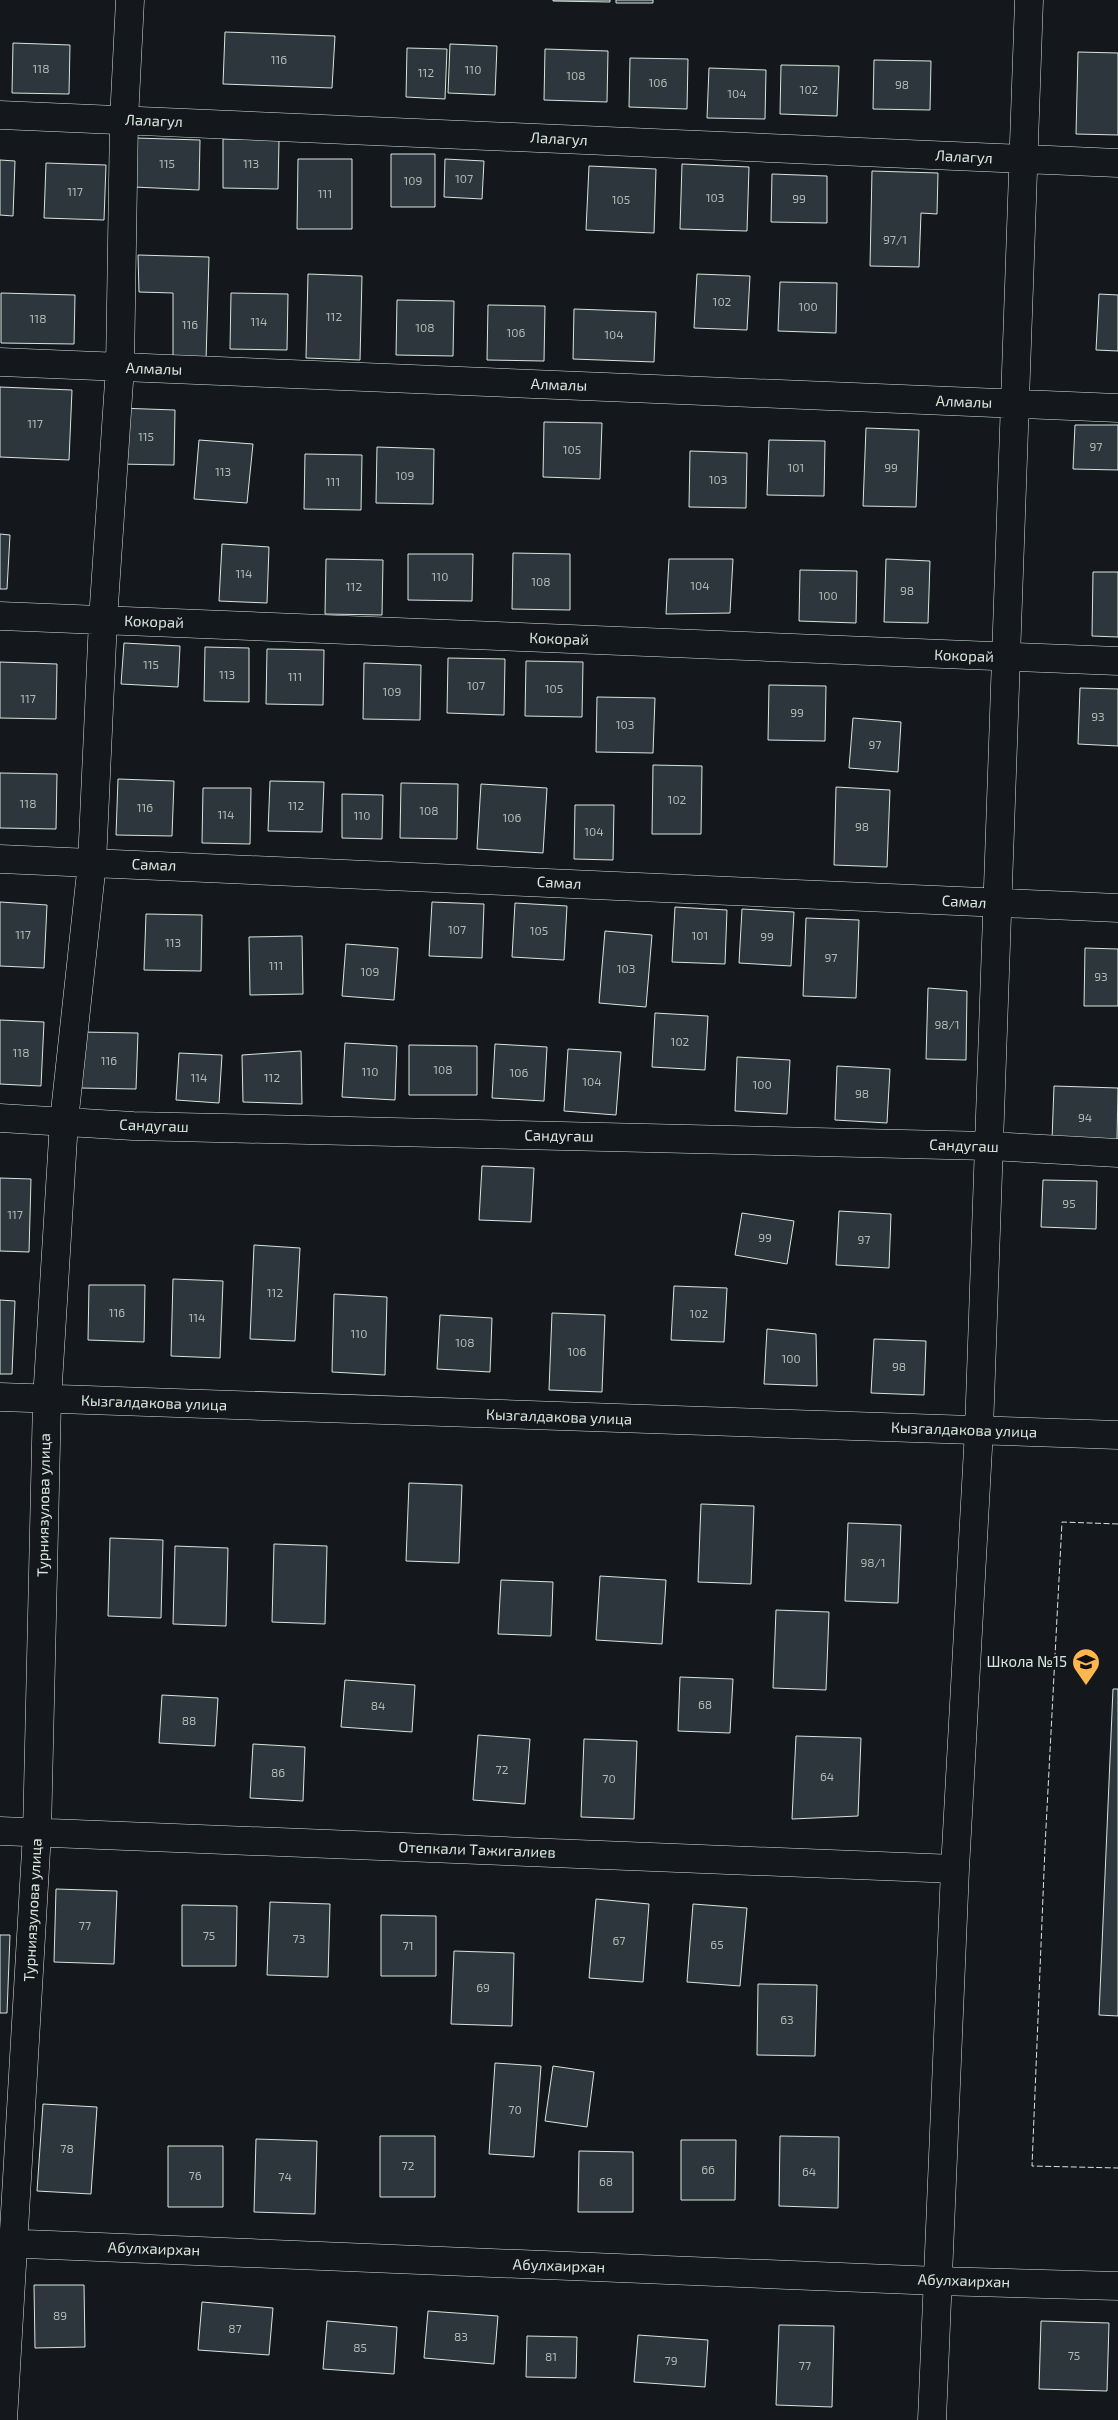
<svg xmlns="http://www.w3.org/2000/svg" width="1118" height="2420" font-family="'Exo 2',sans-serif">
  <rect width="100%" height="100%" fill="#14181c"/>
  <path fill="#2c363c" stroke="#d8e6dc" d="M 553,0 L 610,0 L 610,2 L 553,1 Z
    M 616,0 L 653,0 L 653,3 L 616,3 Z
    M 225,32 L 335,36 L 332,88 L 223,84 Z
    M 13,43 L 70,45 L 69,94 L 12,93 Z
    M 450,44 L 497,46 L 495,95 L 448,93 Z
    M 407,48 L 447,49 L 445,99 L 406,97 Z
    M 545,49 L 608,51 L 607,102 L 544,100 Z
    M 1078,52 L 1118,53 L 1118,135 L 1076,134 Z
    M 630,58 L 688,59 L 687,109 L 629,107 Z
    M 874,60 L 931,61 L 930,110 L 873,109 Z
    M 781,65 L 839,66 L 837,116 L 780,114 Z
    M 709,68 L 766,70 L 765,119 L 707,118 Z
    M 136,138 L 200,140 L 199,190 L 134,187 Z
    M 223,139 L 279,140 L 278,189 L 223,188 Z
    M 391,154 L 435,154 L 435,207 L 391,207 Z
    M 298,159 L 352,159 L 352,229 L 297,229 Z
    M 445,159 L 484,161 L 482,199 L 444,197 Z
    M 0,160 L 15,161 L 13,216 L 0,215 Z
    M 46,163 L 106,165 L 104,220 L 44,218 Z
    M 682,164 L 749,167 L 747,231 L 680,229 Z
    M 589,166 L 656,169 L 654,233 L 586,230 Z
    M 872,171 L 938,173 L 937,214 L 921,213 L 919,267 L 870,266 Z
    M 772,174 L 827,176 L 827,223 L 771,222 Z
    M 138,255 L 209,257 L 206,360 L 173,357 L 173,293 L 139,292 Z
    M 308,274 L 362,276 L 360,360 L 306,358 Z
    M 697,274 L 750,276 L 747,330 L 694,328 Z
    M 780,282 L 837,283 L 836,333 L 778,331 Z
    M 1,293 L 75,295 L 74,344 L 1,343 Z
    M 231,293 L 288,294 L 287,350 L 230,349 Z
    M 1099,294 L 1118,295 L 1118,351 L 1096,350 Z
    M 397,300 L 454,301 L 453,356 L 396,355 Z
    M 488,305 L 545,306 L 544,361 L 487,360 Z
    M 574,309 L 656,312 L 654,362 L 573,359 Z
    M 0,387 L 72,390 L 69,460 L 0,457 Z
    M 118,408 L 175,410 L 174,465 L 117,464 Z
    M 544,422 L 602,423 L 600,479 L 543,477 Z
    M 1075,425 L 1118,425 L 1118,470 L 1073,469 Z
    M 866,428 L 919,430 L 916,507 L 863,506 Z
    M 199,440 L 253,444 L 247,503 L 194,499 Z
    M 769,440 L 825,441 L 824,496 L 767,495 Z
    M 377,447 L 434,449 L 433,504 L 376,503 Z
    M 690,451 L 747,453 L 746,508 L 689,507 Z
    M 305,454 L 362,455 L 361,510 L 304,509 Z
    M 0,534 L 10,535 L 7,589 L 0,589 Z
    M 222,544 L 269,547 L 267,603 L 219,601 Z
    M 513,553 L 570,554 L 570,610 L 512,609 Z
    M 408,554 L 473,554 L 472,601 L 408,600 Z
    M 326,559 L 383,560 L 382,615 L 325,614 Z
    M 669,559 L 733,559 L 730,613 L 666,614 Z
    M 886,559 L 930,561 L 928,623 L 884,622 Z
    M 800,570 L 857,571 L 856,623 L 799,621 Z
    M 1093,572 L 1118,572 L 1118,637 L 1092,636 Z
    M 124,643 L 180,646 L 178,687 L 121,684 Z
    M 205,647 L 249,648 L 249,702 L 204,701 Z
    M 267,649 L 324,650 L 323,705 L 266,704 Z
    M 448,658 L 505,659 L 504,715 L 447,713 Z
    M 526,661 L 583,662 L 582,717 L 525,716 Z
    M 0,662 L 57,664 L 56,719 L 0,718 Z
    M 364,663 L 421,665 L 420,720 L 363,719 Z
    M 769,685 L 826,686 L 825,741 L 768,740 Z
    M 1080,688 L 1118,689 L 1118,746 L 1078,744 Z
    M 597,697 L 655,698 L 653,753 L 596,752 Z
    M 853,718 L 901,722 L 898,772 L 849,768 Z
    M 653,765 L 702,766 L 701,834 L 652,834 Z
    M 0,773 L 57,774 L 56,829 L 0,828 Z
    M 118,779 L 174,781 L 172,836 L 116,835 Z
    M 270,781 L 324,782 L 322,832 L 268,831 Z
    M 401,783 L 458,784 L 457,839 L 400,838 Z
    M 481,784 L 547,788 L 543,853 L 477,849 Z
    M 836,787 L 890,790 L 887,867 L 834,865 Z
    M 203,788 L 251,788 L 250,844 L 202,843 Z
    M 342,794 L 383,795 L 382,839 L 342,838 Z
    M 575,805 L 614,805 L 613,860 L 574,859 Z
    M 0,902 L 47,905 L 44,968 L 0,966 Z
    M 432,902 L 484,904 L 482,958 L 429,956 Z
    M 515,903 L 567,906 L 564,960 L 512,957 Z
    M 675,907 L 727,910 L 725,964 L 672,962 Z
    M 742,909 L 794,912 L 791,966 L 739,963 Z
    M 146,914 L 202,915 L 201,971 L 144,970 Z
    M 806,918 L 859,920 L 856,998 L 803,996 Z
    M 605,931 L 652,935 L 646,1007 L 599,1003 Z
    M 302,936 L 303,994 L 250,995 L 249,937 Z
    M 346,944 L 398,948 L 394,1000 L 342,996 Z
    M 1085,948 L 1118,949 L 1118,1006 L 1084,1006 Z
    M 928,988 L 967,991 L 966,1060 L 926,1059 Z
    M 655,1013 L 708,1016 L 705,1070 L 652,1067 Z
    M 0,1020 L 44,1022 L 41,1086 L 0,1084 Z
    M 81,1032 L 138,1033 L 136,1089 L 80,1088 Z
    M 345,1043 L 397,1046 L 395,1100 L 342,1097 Z
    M 495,1044 L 547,1047 L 544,1101 L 492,1098 Z
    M 409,1045 L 477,1046 L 477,1095 L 409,1095 Z
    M 568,1049 L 621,1052 L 616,1115 L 564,1111 Z
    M 301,1051 L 302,1104 L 243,1102 L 242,1055 Z
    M 179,1053 L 222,1055 L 219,1103 L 176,1100 Z
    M 737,1057 L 790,1060 L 787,1114 L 735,1111 Z
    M 837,1066 L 890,1069 L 887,1123 L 835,1120 Z
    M 1054,1086 L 1118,1088 L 1117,1141 L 1052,1140 Z
    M 482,1166 L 534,1168 L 531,1222 L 479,1220 Z
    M 0,1178 L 31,1179 L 29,1252 L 0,1251 Z
    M 1043,1180 L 1097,1181 L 1096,1229 L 1041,1227 Z
    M 839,1211 L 891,1214 L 889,1268 L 836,1265 Z
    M 742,1213 L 794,1221 L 787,1264 L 735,1255 Z
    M 254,1245 L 300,1248 L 295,1341 L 250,1339 Z
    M 173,1279 L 223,1281 L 220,1358 L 171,1356 Z
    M 89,1285 L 145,1285 L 144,1342 L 88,1340 Z
    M 674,1286 L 727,1288 L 724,1342 L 671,1340 Z
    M 334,1294 L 387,1297 L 385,1375 L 332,1372 Z
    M 0,1300 L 15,1301 L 12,1374 L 0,1374 Z
    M 552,1313 L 605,1315 L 602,1392 L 549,1390 Z
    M 440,1315 L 492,1318 L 490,1372 L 437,1369 Z
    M 767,1329 L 816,1334 L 817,1386 L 764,1384 Z
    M 874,1339 L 926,1341 L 924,1395 L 871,1393 Z
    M 409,1483 L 462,1485 L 459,1563 L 406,1561 Z
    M 701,1504 L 754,1506 L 751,1584 L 698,1582 Z
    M 848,1523 L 901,1525 L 898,1603 L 845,1601 Z
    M 110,1538 L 163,1540 L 161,1618 L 108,1616 Z
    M 274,1544 L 327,1546 L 325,1624 L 272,1622 Z
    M 175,1546 L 228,1548 L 226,1626 L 173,1624 Z
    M 600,1576 L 666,1580 L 662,1644 L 596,1640 Z
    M 501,1580 L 553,1582 L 551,1636 L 498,1634 Z
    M 776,1610 L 829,1612 L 826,1690 L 773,1688 Z
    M 680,1677 L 733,1679 L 730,1733 L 678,1731 Z
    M 345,1680 L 415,1685 L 412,1732 L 341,1727 Z
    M 1113,1689 L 1118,1689 L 1118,2016 L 1099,2015 Z
    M 162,1695 L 218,1698 L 215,1746 L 159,1743 Z
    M 478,1735 L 530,1739 L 525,1804 L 473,1800 Z
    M 796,1736 L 861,1738 L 858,1816 L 792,1819 Z
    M 584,1739 L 637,1741 L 634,1819 L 581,1817 Z
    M 253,1744 L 305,1747 L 303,1801 L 250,1798 Z
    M 56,1889 L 117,1891 L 114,1964 L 54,1962 Z
    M 596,1899 L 649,1904 L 643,1982 L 589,1978 Z
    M 270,1902 L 330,1904 L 328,1977 L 267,1975 Z
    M 693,1904 L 747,1908 L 740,1986 L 687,1982 Z
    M 182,1905 L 237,1906 L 236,1966 L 182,1966 Z
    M 381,1915 L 436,1916 L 436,1976 L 381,1976 Z
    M 0,1935 L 10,1935 L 7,2013 L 0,2013 Z
    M 454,1951 L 514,1953 L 512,2026 L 451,2024 Z
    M 758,1984 L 817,1985 L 815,2056 L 757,2055 Z
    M 495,2063 L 541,2066 L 534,2157 L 489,2154 Z
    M 553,2066 L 594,2072 L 587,2127 L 545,2121 Z
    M 43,2104 L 97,2107 L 91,2194 L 37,2191 Z
    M 380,2136 L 435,2136 L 435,2197 L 380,2197 Z
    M 780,2136 L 839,2137 L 838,2208 L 779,2206 Z
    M 256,2139 L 317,2141 L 315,2214 L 254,2212 Z
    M 681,2140 L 736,2140 L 735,2200 L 681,2200 Z
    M 168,2146 L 223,2146 L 223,2207 L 168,2207 Z
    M 579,2151 L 633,2152 L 633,2212 L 578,2212 Z
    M 34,2285 L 84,2285 L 85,2347 L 35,2348 Z
    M 202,2302 L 273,2308 L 269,2355 L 198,2350 Z
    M 428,2311 L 498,2316 L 494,2364 L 424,2358 Z
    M 327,2321 L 397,2327 L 394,2374 L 323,2369 Z
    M 1041,2321 L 1109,2323 L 1107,2391 L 1039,2389 Z
    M 779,2325 L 834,2326 L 832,2407 L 776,2405 Z
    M 638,2335 L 708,2340 L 705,2387 L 634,2382 Z
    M 527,2336 L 577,2337 L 576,2378 L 526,2377 Z"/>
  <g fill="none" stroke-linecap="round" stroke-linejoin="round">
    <g stroke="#d8e6dc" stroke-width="29">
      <path id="minor" d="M 0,115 L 1118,163
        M 0,362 L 1118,408
        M 0,616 L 1118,661
        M 0,859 L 1118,908
        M 0,1118 L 133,1126 L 989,1146 L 1118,1153
        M 0,1397 L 1118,1435
        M 0,1831 L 955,1869
        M 0,2243 L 938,2281 L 1118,2286
        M 3,2420 L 37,1833 L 47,1400 L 64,1121 L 92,863 L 103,620 L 120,367 L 124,120 L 130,0
        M 932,2420 L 955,1869 L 979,1430 L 1029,0"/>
    </g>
    <use href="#minor" stroke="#14181c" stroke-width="28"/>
    <path stroke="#d8e6dc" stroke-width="1" stroke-dasharray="6 2.5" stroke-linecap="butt" d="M 1118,1524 L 1062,1522 L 1045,1847 L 1032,2166 L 1118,2168"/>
  </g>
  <defs>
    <g id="school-pin" transform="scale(1.4375)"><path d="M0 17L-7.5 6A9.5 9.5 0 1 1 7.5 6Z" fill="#ffb74d" stroke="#14181c"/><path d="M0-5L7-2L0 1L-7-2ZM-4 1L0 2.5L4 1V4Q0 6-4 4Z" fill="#111"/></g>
  </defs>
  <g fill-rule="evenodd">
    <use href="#school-pin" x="1086" y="1662"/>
  </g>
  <g text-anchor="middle" stroke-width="4" stroke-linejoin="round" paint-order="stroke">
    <g font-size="12" fill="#adbab4">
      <text x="279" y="64">116</text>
      <text x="41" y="73">118</text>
      <text x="473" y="74">110</text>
      <text x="426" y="77">112</text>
      <text x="576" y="80">108</text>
      <text x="658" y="87">106</text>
      <text x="902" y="89">98</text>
      <text x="809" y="94">102</text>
      <text x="737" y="98">104</text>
      <text x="167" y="168">115</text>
      <text x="251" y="168">113</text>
      <text x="464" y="183">107</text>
      <text x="413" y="185">109</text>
      <text x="75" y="196">117</text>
      <text x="325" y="198">111</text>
      <text x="715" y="202">103</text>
      <text x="799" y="203">99</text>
      <text x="621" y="204">105</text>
      <text x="895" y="244">97/1</text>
      <text x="722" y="306">102</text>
      <text x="808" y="311">100</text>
      <text x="334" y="321">112</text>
      <text x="38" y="323">118</text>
      <text x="259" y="326">114</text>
      <text x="190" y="329">116</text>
      <text x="425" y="332">108</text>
      <text x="516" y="337">106</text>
      <text x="614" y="339">104</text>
      <text x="35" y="428">117</text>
      <text x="146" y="441">115</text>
      <text x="1096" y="451">97</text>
      <text x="572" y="454">105</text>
      <text x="796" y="472">101</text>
      <text x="891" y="472">99</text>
      <text x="223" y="476">113</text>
      <text x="405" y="480">109</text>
      <text x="718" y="484">103</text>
      <text x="333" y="486">111</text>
      <text x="244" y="578">114</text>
      <text x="440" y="581">110</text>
      <text x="541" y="586">108</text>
      <text x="700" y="590">104</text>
      <text x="354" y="591">112</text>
      <text x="907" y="595">98</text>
      <text x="828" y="600">100</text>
      <text x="151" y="669">115</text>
      <text x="227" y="679">113</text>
      <text x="295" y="681">111</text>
      <text x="476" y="690">107</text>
      <text x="554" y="693">105</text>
      <text x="392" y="696">109</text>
      <text x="28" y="703">117</text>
      <text x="797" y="717">99</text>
      <text x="1098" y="721">93</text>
      <text x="625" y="729">103</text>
      <text x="875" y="749">97</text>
      <text x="677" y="804">102</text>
      <text x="28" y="808">118</text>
      <text x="296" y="810">112</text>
      <text x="145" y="812">116</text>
      <text x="429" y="815">108</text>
      <text x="226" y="819">114</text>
      <text x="362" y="820">110</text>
      <text x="512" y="822">106</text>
      <text x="862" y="831">98</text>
      <text x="594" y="836">104</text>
      <text x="457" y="934">107</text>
      <text x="539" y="935">105</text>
      <text x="23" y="939">117</text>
      <text x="700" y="940">101</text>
      <text x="767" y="941">99</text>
      <text x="173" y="947">113</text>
      <text x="831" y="962">97</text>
      <text x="276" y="970">111</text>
      <text x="626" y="973">103</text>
      <text x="370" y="976">109</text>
      <text x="1101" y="981">93</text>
      <text x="947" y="1029">98/1</text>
      <text x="680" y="1046">102</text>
      <text x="21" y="1057">118</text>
      <text x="109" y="1065">116</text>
      <text x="443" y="1074">108</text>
      <text x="370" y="1076">110</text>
      <text x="519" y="1077">106</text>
      <text x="199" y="1082">114</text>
      <text x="272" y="1082">112</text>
      <text x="592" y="1086">104</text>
      <text x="762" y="1089">100</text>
      <text x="862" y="1098">98</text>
      <text x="1085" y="1122">94</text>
      <text x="1069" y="1208">95</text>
      <text x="15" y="1219">117</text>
      <text x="765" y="1242">99</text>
      <text x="864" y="1244">97</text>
      <text x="275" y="1297">112</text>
      <text x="117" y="1317">116</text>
      <text x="699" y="1318">102</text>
      <text x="197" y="1322">114</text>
      <text x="359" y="1338">110</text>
      <text x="465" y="1347">108</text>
      <text x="577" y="1356">106</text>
      <text x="791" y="1363">100</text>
      <text x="899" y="1371">98</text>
      <text x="873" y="1567">98/1</text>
      <text x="705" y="1709">68</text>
      <text x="378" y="1710">84</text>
      <text x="189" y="1725">88</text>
      <text x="502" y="1774">72</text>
      <text x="278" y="1777">86</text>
      <text x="827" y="1781">64</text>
      <text x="609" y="1783">70</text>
      <text x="85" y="1930">77</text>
      <text x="209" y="1940">75</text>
      <text x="299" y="1943">73</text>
      <text x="619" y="1945">67</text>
      <text x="717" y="1949">65</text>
      <text x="408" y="1950">71</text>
      <text x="483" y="1992">69</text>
      <text x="787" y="2024">63</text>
      <text x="515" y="2114">70</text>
      <text x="67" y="2153">78</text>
      <text x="408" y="2170">72</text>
      <text x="708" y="2174">66</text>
      <text x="809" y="2176">64</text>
      <text x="195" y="2180">76</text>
      <text x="285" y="2181">74</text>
      <text x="606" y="2186">68</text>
      <text x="60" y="2320">89</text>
      <text x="235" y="2333">87</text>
      <text x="461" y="2341">83</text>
      <text x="360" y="2352">85</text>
      <text x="1074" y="2360">75</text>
      <text x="551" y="2361">81</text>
      <text x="671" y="2365">79</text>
      <text x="805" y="2370">77</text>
    </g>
    <g font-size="15" fill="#d8e6dc" stroke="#14181c">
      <text transform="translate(154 121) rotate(2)" y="5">Лалагул</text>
      <text transform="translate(559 139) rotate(3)" y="5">Лалагул</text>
      <text transform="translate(964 157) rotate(3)" y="5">Лалагул</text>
      <text transform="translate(154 369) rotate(2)" y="5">Алмалы</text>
      <text transform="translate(559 385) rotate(2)" y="5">Алмалы</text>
      <text transform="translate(964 402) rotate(2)" y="5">Алмалы</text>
      <text transform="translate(154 622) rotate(2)" y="5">Кокорай</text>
      <text transform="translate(559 639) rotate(2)" y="5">Кокорай</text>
      <text transform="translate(964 656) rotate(2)" y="5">Кокорай</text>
      <text transform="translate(154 865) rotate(2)" y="5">Самал</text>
      <text transform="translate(559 883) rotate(3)" y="5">Самал</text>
      <text transform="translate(964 902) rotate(3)" y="5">Самал</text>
      <text transform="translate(154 1126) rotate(2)" y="5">Сандугаш</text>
      <text transform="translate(559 1136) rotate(1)" y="5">Сандугаш</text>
      <text transform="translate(964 1146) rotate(2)" y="5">Сандугаш</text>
      <text transform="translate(154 1403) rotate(2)" y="5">Кызгалдакова улица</text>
      <text transform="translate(559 1417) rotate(2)" y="5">Кызгалдакова улица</text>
      <text transform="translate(964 1430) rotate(2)" y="5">Кызгалдакова улица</text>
      <text transform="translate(44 1505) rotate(-89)" y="5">Турниязулова улица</text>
      <text transform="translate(477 1850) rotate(2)" y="5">Отепкали Тажигалиев</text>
      <text transform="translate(33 1910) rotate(-87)" y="5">Турниязулова улица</text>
      <text transform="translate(154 2249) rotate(2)" y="5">Абулхаирхан</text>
      <text transform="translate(559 2266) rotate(2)" y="5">Абулхаирхан</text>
      <text transform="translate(964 2281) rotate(2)" y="5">Абулхаирхан</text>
    </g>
    <g font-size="15" fill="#d8e6dc" stroke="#14181c" text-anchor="end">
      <text x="1067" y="1667">Школа №15</text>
    </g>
  </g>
</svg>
